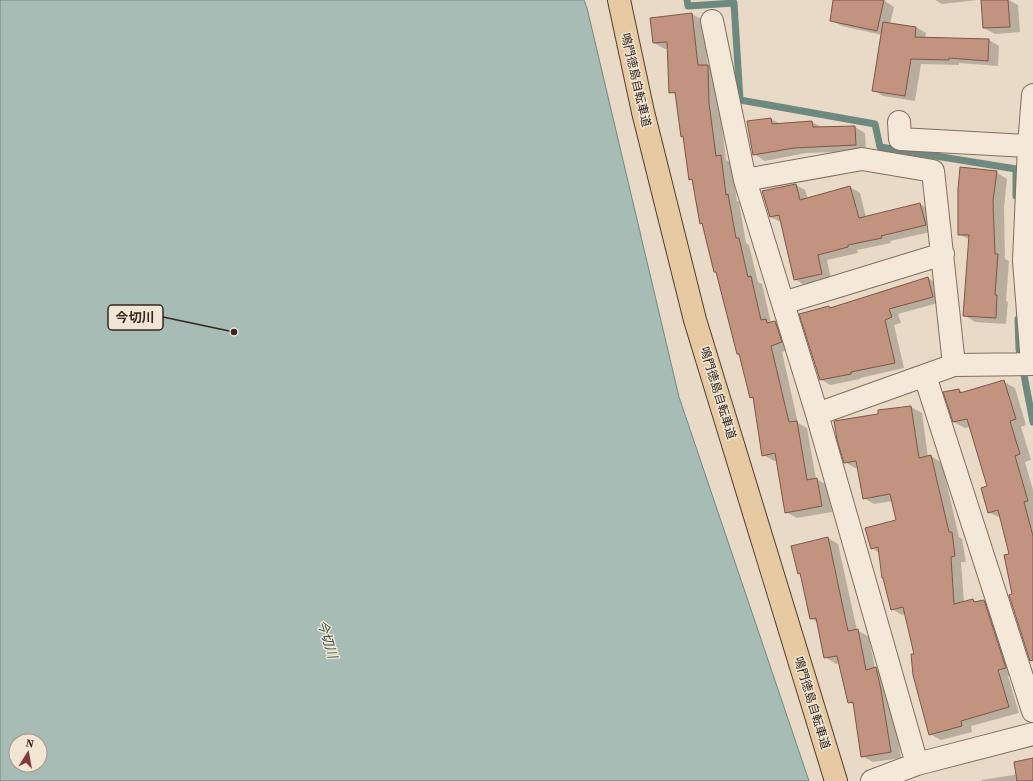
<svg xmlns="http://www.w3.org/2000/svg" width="1033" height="781" font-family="'Source Serif 4','Noto Sans JP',serif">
  <rect width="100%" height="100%" fill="#e8dac6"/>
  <path fill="#a6bcb4" stroke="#6e8980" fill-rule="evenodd" d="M 0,0 L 584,0 L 587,8 L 679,397 L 809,781 L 0,781 ZM 16,741 L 40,741 L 40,765 L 16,765 Z"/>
  <path fill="#0003" d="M 834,0 L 883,0 L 894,7 L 890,24 L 916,27 L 926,33 L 925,38 L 989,40 L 999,46 L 998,66 L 959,63 L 959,65 L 921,64 L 915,101 L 883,96 L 873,90 L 882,35 L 842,26 L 831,20 Z
    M 935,0 L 978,0 L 942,4 Z
    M 982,0 L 1009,0 L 1018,5 L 1020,32 L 995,34 L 984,28 Z
    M 692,14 L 703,20 L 708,66 L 718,72 L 720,110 L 726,160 L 731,163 L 737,201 L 739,202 L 746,243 L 749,245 L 758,282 L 762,284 L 771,323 L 775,322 L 786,328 L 792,348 L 782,352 L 798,423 L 807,428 L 816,479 L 827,485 L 832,512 L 797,518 L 786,512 L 777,461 L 774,461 L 763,455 L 754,399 L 751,397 L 741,356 L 737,354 L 717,273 L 715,272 L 704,225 L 700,223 L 693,181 L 690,179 L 684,137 L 682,136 L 677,96 L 670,92 L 668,49 L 665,49 L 654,43 Z
    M 771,119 L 781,124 L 812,122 L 823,128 L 855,127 L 865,133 L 866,151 L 806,153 L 765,161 L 754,154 Z
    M 996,172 L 1007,179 L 1004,208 L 1005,259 L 1009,261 L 1006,301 L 1008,302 L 1006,324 L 975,322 L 964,315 L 970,240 L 959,234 Z
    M 796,185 L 805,190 L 808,199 L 850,187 L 860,193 L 866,217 L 920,204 L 929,209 L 935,231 L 890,241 L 891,243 L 857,250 L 858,253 L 827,260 L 831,279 L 804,285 L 795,279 L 781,222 L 770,217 Z
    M 928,278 L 937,284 L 942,302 L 898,314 L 901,323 L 894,325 L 904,368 L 860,378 L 860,379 L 830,385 L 820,379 L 829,307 L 832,309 Z
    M 1004,382 L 1015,388 L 1026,425 L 1021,427 L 1031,460 L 1025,462 L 1033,490 L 1033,662 L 1031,660 L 1013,595 L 1010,555 L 1001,518 L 988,512 L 988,487 L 970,427 L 965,428 L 954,422 L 959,390 L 965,393 Z
    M 911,407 L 922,413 L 928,457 L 931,456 L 942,463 L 959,537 L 962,539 L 966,562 L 961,562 L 964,602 L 973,600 L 978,602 L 984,601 L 995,607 L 1016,674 L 1008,676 L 1019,713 L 971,726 L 972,732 L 941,740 L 930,734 L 906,614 L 902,615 L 892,609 L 879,553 L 872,548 L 897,521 L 893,501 L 874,504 L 864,498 L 858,468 L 855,468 L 845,462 L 879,414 Z
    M 828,538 L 838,544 L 857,630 L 869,637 L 875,669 L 887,675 L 892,696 L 901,758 L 873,762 L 862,756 L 854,705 L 849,702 L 840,663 L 836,664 L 825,657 L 818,623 L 810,618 L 802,575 L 799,573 Z
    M 1033,772 L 1033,781 L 982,781 L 981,780 Z"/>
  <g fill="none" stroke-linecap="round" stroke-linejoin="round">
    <path stroke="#6e8980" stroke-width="7" d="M 687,0 L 688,6 L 734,3 L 740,100 L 875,124 L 880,147 L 1016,169 L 1016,196
      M 1018,319 L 1019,349 L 1033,422"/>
  </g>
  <path fill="#c29480" stroke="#7d5646" d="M 833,0 L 884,0 L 877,31 L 830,21 Z
    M 981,0 L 1008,0 L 1010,27 L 983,28 Z
    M 692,13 L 698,65 L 708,65 L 709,103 L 716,156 L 721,155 L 726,195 L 728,194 L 736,238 L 739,238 L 748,277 L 751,276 L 761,320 L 766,319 L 767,323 L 775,321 L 782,342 L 771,346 L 789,422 L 797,421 L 807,480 L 817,478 L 822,506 L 785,513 L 775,453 L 762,456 L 753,397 L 750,398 L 739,354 L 737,354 L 716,272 L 714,272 L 702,223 L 700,224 L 692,179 L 689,180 L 683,136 L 681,137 L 675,92 L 669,93 L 667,42 L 653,43 L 650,18 Z
    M 883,22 L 916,27 L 915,37 L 989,39 L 988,61 L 949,58 L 949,60 L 911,59 L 905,96 L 872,91 Z
    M 771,118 L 772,124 L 812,121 L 813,127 L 855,126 L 856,145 L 794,148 L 753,155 L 747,121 Z
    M 960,167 L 997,171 L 993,201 L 995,254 L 998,254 L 995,295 L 997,295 L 996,318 L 963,316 L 969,235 L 958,235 L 958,189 Z
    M 796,184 L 800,200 L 850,186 L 859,218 L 920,203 L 926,225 L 881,236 L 882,238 L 848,245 L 848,247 L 818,255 L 822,274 L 794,280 L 779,215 L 770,217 L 762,191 Z
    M 928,277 L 933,297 L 889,309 L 892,317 L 885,320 L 895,363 L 851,372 L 851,374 L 820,380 L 799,314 L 829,306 L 830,308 Z
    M 1004,380 L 1016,419 L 1010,421 L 1020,454 L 1015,456 L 1028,501 L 1024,502 L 1033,536 L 1033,660 L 1030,661 L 1009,595 L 1012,594 L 1004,555 L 1009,554 L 998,510 L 988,513 L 981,488 L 987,486 L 967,419 L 953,422 L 943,392 L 959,389 L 960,393 Z
    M 911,406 L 919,458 L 931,455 L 949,532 L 952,532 L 955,556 L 951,557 L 954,604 L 973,599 L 974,602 L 984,600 L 1006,668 L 998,670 L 1009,707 L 961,721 L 962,726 L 929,735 L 913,675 L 911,654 L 914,654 L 903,607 L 891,610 L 883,578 L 882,578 L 878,547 L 871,549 L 865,528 L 896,520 L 890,494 L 863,499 L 856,461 L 844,463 L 837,440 L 834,421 L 878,414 L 878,410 Z
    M 828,537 L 848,631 L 858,629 L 866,670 L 876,667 L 881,690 L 891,752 L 861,757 L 853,702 L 848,703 L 837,656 L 824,658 L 816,618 L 810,619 L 800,573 L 798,574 L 791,546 Z
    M 1033,758 L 1033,781 L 1017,781 L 1014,762 Z"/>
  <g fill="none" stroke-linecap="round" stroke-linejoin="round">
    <g stroke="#816d5e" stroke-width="24">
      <path id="minor" d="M 712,21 L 745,180 L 817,414
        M 899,122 L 900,139 L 1029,146
        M 745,180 L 862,159 L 933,171 L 954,365
        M 783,303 L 943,254
        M 1032,363 L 1024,261 L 1029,146 L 1033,95
        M 1033,364 L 954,365 L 817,414 L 917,764 L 1033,734
        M 925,376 L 1033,711
        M 872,781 L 917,764"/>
    </g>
    <g stroke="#503c31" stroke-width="24">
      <path id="major" d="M 619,0 L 643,112 L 695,320 L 836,781"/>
    </g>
    <use href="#minor" stroke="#f4e9d8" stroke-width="22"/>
    <use href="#major" stroke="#e7caa2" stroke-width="22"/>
  </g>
  <g text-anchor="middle" stroke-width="3" stroke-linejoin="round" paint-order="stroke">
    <g font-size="12" fill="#332720" stroke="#f1e5d4">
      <text transform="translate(636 80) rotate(77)" y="4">鳴門徳島自転車道</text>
      <text transform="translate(718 393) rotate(73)" y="4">鳴門徳島自転車道</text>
      <text transform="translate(812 703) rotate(73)" y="4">鳴門徳島自転車道</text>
    </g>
    <g font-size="13" font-style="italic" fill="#31514c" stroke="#f1e5d4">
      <text transform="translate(328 639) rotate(73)" y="5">今切川</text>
    </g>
  </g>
  <path fill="none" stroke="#332720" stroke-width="1.5" d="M234 332L163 317"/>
  <circle fill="#332720" stroke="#f1e5d4" stroke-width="1.5" cx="234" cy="332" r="4"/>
  <rect fill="#f1e5d4" stroke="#332720" stroke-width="1.5" x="108" y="305" width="55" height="25" rx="4"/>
  <g font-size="13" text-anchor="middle" font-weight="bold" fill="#332720">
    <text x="135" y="322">今切川</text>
  </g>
  <g transform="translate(28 753) rotate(11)"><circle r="19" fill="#f1e5d4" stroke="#a5998c"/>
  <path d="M0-3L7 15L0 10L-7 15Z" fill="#89353f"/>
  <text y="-6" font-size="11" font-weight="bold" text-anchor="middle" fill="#332720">N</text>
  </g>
</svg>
